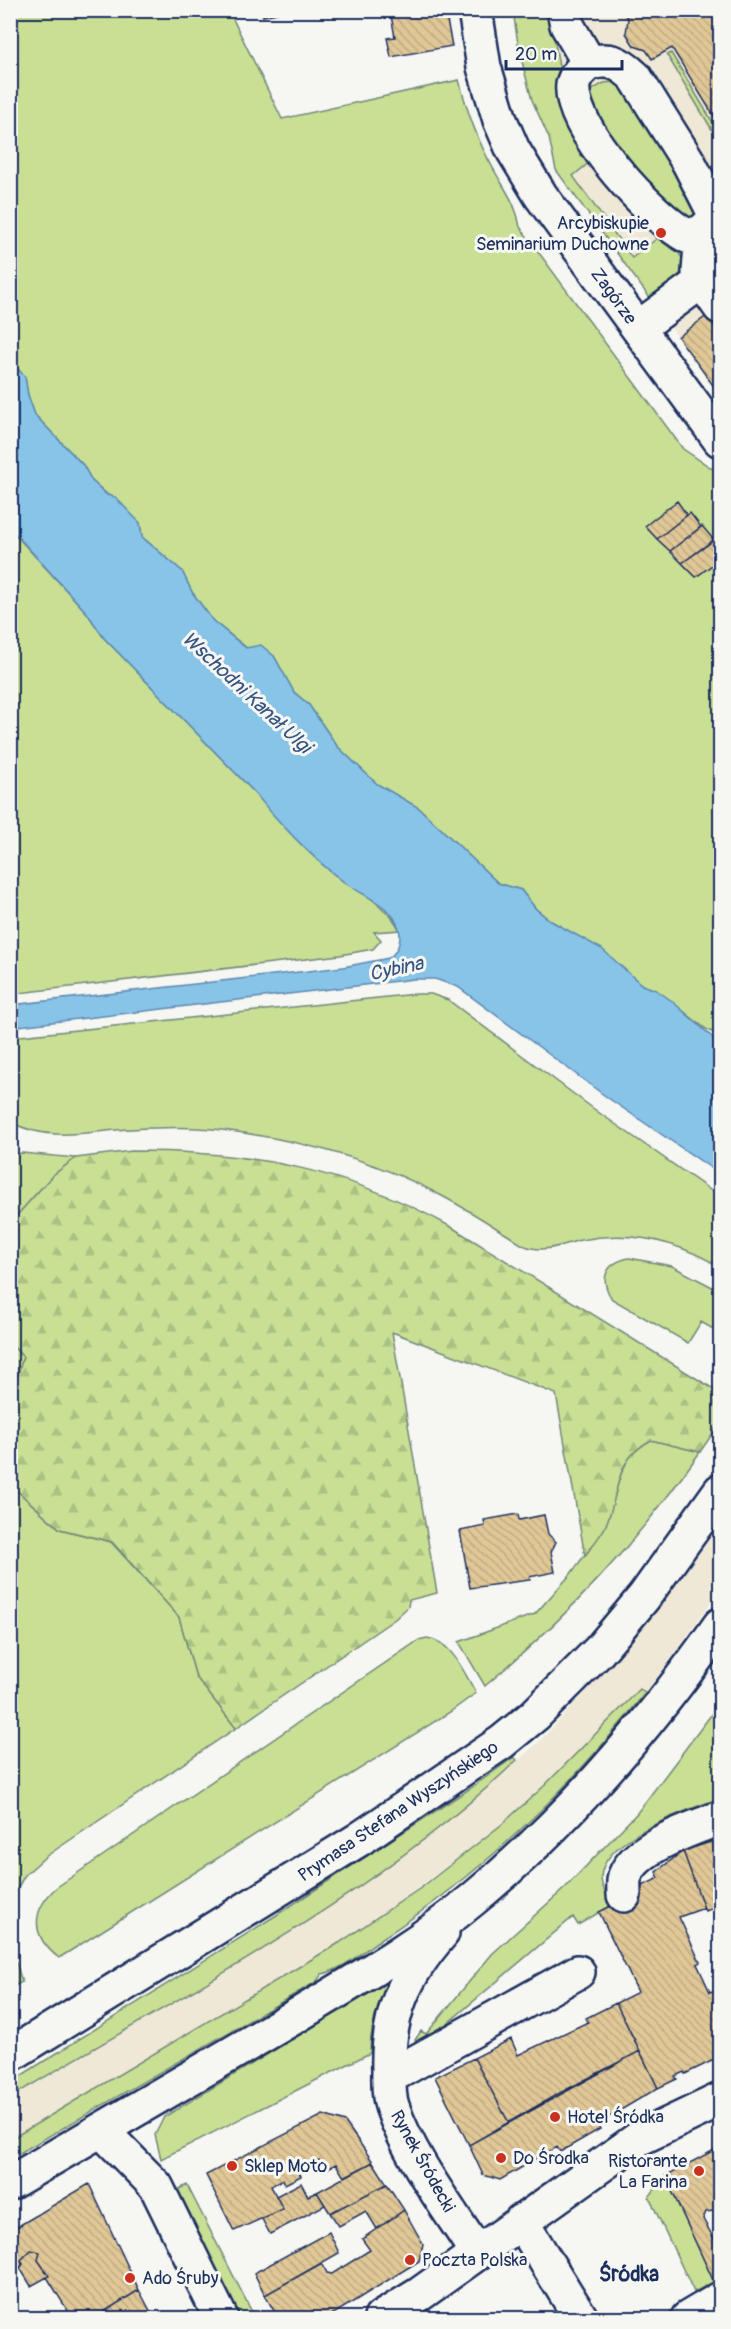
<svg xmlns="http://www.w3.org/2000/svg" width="731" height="2329" font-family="Pangolin,sans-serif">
  <defs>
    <pattern id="forest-firs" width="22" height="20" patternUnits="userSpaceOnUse" patternTransform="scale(1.5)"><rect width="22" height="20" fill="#c8df94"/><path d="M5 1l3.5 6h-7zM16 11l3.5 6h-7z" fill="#abc082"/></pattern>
    <pattern id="building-back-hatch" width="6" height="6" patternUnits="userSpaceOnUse" patternTransform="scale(1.5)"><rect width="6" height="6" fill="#e0c796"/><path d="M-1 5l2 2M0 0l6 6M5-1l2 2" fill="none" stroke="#c0ab84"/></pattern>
  </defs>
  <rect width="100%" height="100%" fill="#f6f6f2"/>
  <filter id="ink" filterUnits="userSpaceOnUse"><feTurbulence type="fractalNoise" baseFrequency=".0167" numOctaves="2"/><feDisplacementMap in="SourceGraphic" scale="12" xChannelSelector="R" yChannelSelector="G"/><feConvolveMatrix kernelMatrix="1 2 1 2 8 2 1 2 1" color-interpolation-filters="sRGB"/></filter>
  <g filter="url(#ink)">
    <path fill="#efe8d6" d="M 522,11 L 720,11 L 720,395 L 556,170 Z
      M 720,1525 L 720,1589 L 681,1645 L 645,1693 L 639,1689 L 586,1745 L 501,1825 L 373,1922 L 11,2139 L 11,2097 L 332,1905 L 474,1799 L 540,1741 L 607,1669 L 658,1608 Z"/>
    <path fill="#c8df94" stroke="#728779" stroke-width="1.5" d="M 11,11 L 229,11 L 282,119 L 459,80 C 467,111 477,140 493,168 C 504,189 516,202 520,227 L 683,449 L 720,474 L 720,1036 L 706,1029 L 656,990 L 642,985 L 602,950 L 551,921 L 536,909 L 521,890 L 498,883 L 419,808 L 377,784 L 337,746 L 309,705 L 294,692 L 274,656 L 247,648 L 213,621 L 192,592 L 182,571 L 142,537 L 140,523 L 92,481 L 83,465 L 35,415 L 28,395 L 25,377 L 11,361 Z
      M 513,11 L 553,11 C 554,71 570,107 590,162 L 573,176 L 632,258 L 664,233 L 685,262 C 682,280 663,287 649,297 L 556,170 L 549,138 L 532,100 L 519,50 Z
      M 671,53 L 720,134 L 720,143 L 667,55 Z
      M 614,82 L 623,85 L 703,215 L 681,223 L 601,127 L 588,92 L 604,83 Z
      M 10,529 L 87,613 L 104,638 L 255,793 L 303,845 L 345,883 L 366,894 L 391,916 L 400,930 L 374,932 L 381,940 L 373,949 L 340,955 L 11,994 Z
      M 415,994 L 431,994 L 448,1000 L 598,1112 L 720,1197 L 720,1267 C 678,1242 630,1230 581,1240 C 563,1244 546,1253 528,1247 C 520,1245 512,1237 504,1233 C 484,1220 463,1207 442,1196 C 376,1160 304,1141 230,1131 C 198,1126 163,1127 131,1129 C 89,1131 49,1143 11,1122 L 11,1037 Z
      M 22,1153 L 76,1158 L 53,1175 L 11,1222 L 11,1155 Z
      M 629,1258 L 672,1266 L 720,1291 L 720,1333 L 701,1322 L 688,1343 L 612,1299 C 599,1279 605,1263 629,1258 Z
      M 11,1344 L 23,1357 L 11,1399 Z
      M 651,1440 L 700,1452 C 636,1543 571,1614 485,1686 L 459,1642 L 535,1614 L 570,1575 L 604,1529 L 621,1474 L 632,1451 Z
      M 10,1477 L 13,1487 L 60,1529 L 111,1542 L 179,1617 L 196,1677 L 236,1728 L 45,1857 L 25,1875 L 11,1899 Z
      M 427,1638 C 452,1641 464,1673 476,1693 L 450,1712 L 59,1958 C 30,1936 31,1910 57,1887 L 419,1640 Z
      M 640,1689 L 645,1693 C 570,1789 483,1873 381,1939 C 364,1950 343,1970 322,1974 L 316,1982 L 11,2158 L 11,2139 L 339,1943 L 422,1887 L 501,1825 L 544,1786 Z
      M 720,1703 L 720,1798 C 690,1809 600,1838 601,1879 C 602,1888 608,1898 612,1905 L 578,1925 L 573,1917 L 423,2044 L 415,2040 L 421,2031 L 426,2034 L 492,1954 L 565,1888 L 637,1813 Z
      M 514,1757 L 517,1760 C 372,1899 182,1995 11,2097 L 11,2082 L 275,1916 L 471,1788 Z
      M 10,1942 L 22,1982 L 11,1988 L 10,1988 Z
      M 387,1982 L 388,1985 C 377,2007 370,2027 370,2053 L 161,2159 L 155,2135 L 164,2117 Z
      M 665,2176 L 714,2281 L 720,2279 L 720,2287 L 717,2288 L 714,2282 L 694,2292 L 649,2197 Z
      M 187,2185 L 255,2318 L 238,2318 L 177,2190 Z"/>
    <path fill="url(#forest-firs)" stroke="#728779" stroke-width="1.5" d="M 132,1151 C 251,1151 348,1169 453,1228 L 720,1393 L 720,1423 L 700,1452 L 651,1440 C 610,1463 622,1493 604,1529 C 599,1538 591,1547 585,1556 L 556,1394 L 392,1332 L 437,1593 L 409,1600 L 408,1607 L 395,1619 L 236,1728 L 196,1677 L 179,1617 L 112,1542 L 60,1529 L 13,1487 L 11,1477 L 11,1399 L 23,1357 L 11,1344 L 11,1222 L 53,1175 L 76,1158 Z"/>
    <path fill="#88c4e8" stroke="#5c88b1" stroke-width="1.5" d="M 11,361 L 25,377 L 28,395 L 35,415 L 83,465 L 92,481 L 107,495 L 115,497 L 140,523 L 142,537 L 182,571 L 192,592 L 213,621 L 246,648 L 261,645 L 274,656 L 294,692 L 309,705 L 337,746 L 377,784 L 419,808 L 498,883 L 521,890 L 536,909 L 551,921 L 602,949 L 642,985 L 656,990 L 672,1001 L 720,1044 L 720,1174 L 608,1098 L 458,987 L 435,979 L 414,979 L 11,1027 L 11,1005 L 343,967 L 389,958 C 398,951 402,940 399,929 C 393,905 361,895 344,882 C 315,861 277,821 255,793 L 104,638 L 87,613 L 11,529 Z"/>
    <path fill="url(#building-back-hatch)" stroke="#1b2f5e" stroke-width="1.5" d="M 261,10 L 290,10 L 263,16 Z
      M 390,10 L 445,10 L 452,46 L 391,57 L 387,38 L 395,37 Z
      M 622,10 L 720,10 L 720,126 L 672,48 L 652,59 L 646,50 L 634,46 L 626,33 L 628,19 Z
      M 708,315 L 720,333 L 720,395 L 678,337 Z
      M 677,501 L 687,515 L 657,539 L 645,526 Z
      M 690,513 L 701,527 L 670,551 L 657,539 Z
      M 702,526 L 714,540 L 682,563 L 670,551 Z
      M 716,538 L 720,543 L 720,559 L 696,577 L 682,563 Z
      M 518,1514 L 519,1520 L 544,1515 L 548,1534 L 556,1542 L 551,1552 L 555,1572 L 529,1577 L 530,1580 L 470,1588 L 460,1531 L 485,1526 L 484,1520 Z
      M 720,1839 L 720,1906 L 705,1911 L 683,1851 Z
      M 683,1851 L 704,1908 L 679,1917 L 700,1962 L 697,1964 L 710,1992 L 720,1988 L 720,2057 L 685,2074 L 684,2072 L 675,2076 L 677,2079 L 658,2088 L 616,2003 L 638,1992 L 599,1912 L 625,1899 L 624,1895 L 659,1878 L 656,1872 Z
      M 616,2003 L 640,2051 L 509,2123 L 474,2058 L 511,2039 L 518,2055 L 588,2022 L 586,2018 Z
      M 640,2051 L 658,2088 L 597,2124 L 600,2129 L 560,2152 L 557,2147 L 500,2180 L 483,2175 L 469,2145 L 556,2095 Z
      M 474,2058 L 509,2123 L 469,2145 L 435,2077 Z
      M 323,2115 L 345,2122 L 373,2162 L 344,2177 L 336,2164 L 324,2170 L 319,2160 L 298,2171 L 301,2176 L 285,2184 L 283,2179 L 271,2186 L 283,2209 L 234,2231 L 206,2175 Z
      M 720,2147 L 720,2210 L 706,2212 L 703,2219 L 718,2246 L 720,2245 L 720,2279 L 714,2282 L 665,2176 Z
      M 373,2162 L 387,2184 L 330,2213 L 317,2192 Z
      M 301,2183 L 308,2196 L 317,2192 L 325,2205 L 270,2234 L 262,2219 L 283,2209 L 276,2196 Z
      M 89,2184 L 139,2290 L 94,2318 L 72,2318 L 47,2277 L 49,2276 L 38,2260 L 40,2252 L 31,2250 L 21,2260 L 22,2266 L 10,2273 L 10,2231 Z
      M 387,2184 L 404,2210 L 377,2229 L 366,2211 L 339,2226 L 330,2213 Z
      M 404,2210 L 423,2244 L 419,2261 L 327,2318 L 278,2318 L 265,2295 L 322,2263 L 327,2273 L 332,2274 L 370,2250 L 362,2239 Z
      M 329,2232 L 339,2253 L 265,2295 L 254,2273 Z
      M 31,2250 L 40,2252 L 38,2260 L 49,2276 L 31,2286 L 20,2268 L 23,2264 L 21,2260 Z
      M 139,2290 L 154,2318 L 94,2318 Z"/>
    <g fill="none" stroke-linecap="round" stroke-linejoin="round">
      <g stroke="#1b2f5e" stroke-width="38">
        <path id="minor" d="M 475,10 L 484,67 L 500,120 L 513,150 L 541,196 L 720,440
          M 564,10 L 567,25 L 589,63 C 610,58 619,62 635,77 L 689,163 L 714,212 L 711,223 L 702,232 L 699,272 L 702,281 L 720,307
          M 589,63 C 581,70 575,75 573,85 C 568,127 652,218 687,236 L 702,232
          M 638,328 L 702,281
          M 624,1895 C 624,1889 623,1881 625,1876 C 636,1846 694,1828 720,1818
          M 442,1933 C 405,1975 387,2013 389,2070 C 389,2082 388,2094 392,2106 C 408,2155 449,2209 477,2253
          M 10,2055 L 358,1840 L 502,1742 L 535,1715 L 599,1651 L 644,1597 L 720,1491
          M 389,2077 L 578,1972
          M 101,2130 L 156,2186 L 221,2318
          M 10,2183 C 105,2127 201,2072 296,2016 C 356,1980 418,1945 472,1900 C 568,1821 649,1726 720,1625
          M 521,2221 L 581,2318
          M 381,2318 L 420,2294 L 638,2139 L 720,2100
          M 688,2318 L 720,2299"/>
      </g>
      <use href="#minor" stroke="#f6f6f2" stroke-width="33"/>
    </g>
  </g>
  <g fill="#c8321e" stroke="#f6f6f2" stroke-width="2">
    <circle cx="661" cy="233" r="6"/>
    <circle cx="555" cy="2117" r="6"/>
    <circle cx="501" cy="2158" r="6"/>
    <circle cx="232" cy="2166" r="6"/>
    <circle cx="699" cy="2171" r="6"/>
    <circle cx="410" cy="2260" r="6"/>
    <circle cx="130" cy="2278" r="6"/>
  </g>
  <g text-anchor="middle" stroke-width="6" stroke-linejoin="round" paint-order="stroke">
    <g font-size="18" fill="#1b2f5e" stroke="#f6f6f2" text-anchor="start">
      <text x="649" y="229" text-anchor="end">Arcybiskupie<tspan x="649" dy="21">Seminarium Duchowne</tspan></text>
      <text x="567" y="2123">Hotel Śródka</text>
      <text x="513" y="2164">Do Środka</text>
      <text x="687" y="2167" text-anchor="end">Ristorante<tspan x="687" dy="21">La Farina</tspan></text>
      <text x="244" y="2172">Sklep Moto</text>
      <text x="422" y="2266">Poczta Polska</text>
      <text x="142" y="2284">Ado Śruby</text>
    </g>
    <g font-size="18" fill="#1b2f5e" stroke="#f6f6f2">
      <text transform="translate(614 296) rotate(54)" y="6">Zagórze</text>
      <text transform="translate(398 1811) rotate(-34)" y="6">Prymasa Stefana Wyszyńskiego</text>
      <text transform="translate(423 2161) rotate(61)" y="6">Rynek Śródecki</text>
    </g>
    <g font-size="20" font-style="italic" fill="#365480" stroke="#f6f6f2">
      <text transform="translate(247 692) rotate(43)" y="7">Wschodni Kanał Ulgi</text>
      <text transform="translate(396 968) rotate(-12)" y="7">Cybina</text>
    </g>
    <g font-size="21" font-weight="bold" fill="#1b2f5e" stroke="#f6f6f2">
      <text x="629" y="2281">Śródka</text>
    </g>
  </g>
  <rect width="731" height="2329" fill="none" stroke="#f6f6f2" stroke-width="36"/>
  <rect x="18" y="18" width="695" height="2293" fill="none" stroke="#1b2f5e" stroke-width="2" filter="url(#ink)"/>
  <path d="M506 60v9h116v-9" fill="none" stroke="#1b2f5e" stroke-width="3"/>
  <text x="515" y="60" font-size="18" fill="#1b2f5e" stroke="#f6f6f2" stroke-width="4.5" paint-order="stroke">20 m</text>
</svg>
